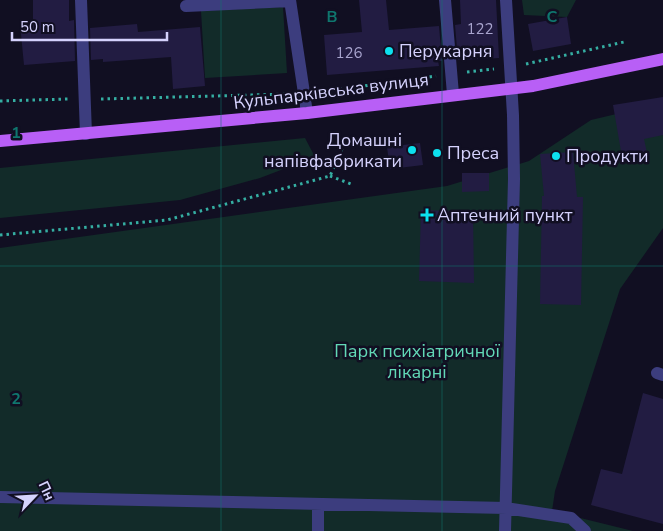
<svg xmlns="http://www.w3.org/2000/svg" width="663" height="531" font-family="'Nunito Sans',sans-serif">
  <rect width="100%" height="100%" fill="#110f22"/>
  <path fill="#122b29" d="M 522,0 L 576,0 L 567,17 L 524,15 Z
    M 283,7 L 287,73 L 205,78 L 201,11 Z
    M 663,103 L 663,228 L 620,289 L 555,491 L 552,511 L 633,531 L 0,531 L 0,248 L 447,186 L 529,161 L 591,120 Z
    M 305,138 L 315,157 L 260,178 L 180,200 L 0,218 L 0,168 Z"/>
  <path fill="#221c42" d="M 33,0 L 69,0 L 69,21 L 74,20 L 75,61 L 24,65 L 20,24 L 33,23 Z
    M 359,0 L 386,0 L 389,30 L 439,26 L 442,61 L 438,61 L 439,66 L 327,75 L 324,35 L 362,32 Z
    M 460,0 L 496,0 L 499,58 L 458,60 L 455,25 L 461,24 Z
    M 567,17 L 571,44 L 533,51 L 528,24 Z
    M 137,24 L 138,32 L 200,27 L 205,86 L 173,89 L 171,57 L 103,62 L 103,59 L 91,60 L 90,28 Z
    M 663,97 L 663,135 L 644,139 L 647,153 L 622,157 L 613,105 Z
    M 420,143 L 423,165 L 390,169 L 387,147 Z
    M 573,152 L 577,197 L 583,197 L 581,305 L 540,304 L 542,196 L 544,196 L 540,154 Z
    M 462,173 L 489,173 L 489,191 L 462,192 Z
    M 421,210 L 473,212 L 474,283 L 419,281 Z
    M 643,393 L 663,399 L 663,524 L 591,505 L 601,469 L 622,474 Z"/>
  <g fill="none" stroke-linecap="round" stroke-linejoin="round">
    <path stroke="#35aea2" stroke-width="3" stroke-dasharray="2.5 4" stroke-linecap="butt" d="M 526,64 L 624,42
      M 467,72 L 494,69
      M 320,92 L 436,76
      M 101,99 L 289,94
      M 0,101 L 69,99
      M 330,176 L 351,184
      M 0,235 L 167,220 L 330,176 L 342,149"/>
    <path stroke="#3c3d7e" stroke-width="12" d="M 81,0 L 86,134
      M 290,0 L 307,113
      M 445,0 L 453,94
      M 186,6 L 290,1
      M 657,373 L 663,375
      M 0,497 L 506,508 L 571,518 L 585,531
      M 318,531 L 318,504
      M 505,531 L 514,179 L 513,115 L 506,0"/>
    <path stroke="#b85ff6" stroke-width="12" d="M 0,141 L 307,113 L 533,86 L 663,59"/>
  </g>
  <path fill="none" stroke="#0f766e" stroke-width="1" stroke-opacity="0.55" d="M 221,0 L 221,531M 442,0 L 442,531M 0,266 L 663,266"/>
  <g fill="#0de0ee" stroke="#110f22" stroke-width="2">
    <circle cx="389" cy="51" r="5"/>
    <circle cx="412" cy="150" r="5"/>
    <circle cx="437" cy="153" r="5"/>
    <circle cx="556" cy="156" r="5"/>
    <path d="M424.5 207.5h5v5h5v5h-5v5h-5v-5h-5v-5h5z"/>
  </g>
  <g text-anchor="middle" stroke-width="5" stroke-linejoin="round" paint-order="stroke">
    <g font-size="15" fill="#a8a4ce">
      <text x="480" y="34">122</text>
      <text x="349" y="58">126</text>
    </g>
    <g font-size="18" fill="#d5d2fd" stroke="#110f22" text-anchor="start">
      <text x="399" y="57">Перукарня</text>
      <text x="402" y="146" text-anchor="end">Домашні<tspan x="402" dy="21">напівфабрикати</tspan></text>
      <text x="447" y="159">Преса</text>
      <text x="566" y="162">Продукти</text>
      <text x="437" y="221">Аптечний пункт</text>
    </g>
    <g font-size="18" fill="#d5d2fd" stroke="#110f22">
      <text transform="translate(331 91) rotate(-7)" y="6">Кульпарківська вулиця</text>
    </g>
    <g font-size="18" fill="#62d8b6" stroke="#110f22">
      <text x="417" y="357">Парк психіатричної<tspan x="417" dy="21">лікарні</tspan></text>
    </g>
  </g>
  <g font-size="16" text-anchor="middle" font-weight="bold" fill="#0f766e" stroke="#110f22" stroke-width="5" stroke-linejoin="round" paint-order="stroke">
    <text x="332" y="22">B</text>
    <text x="552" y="22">C</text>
    <text x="16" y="138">1</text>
    <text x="16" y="404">2</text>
  </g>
  <g transform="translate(35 496) rotate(65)" stroke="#110f22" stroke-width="4" paint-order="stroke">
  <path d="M0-4L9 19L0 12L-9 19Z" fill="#d5d2fd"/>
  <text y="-8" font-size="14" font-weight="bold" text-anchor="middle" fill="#d5d2fd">Пн</text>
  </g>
  <path d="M12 32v8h155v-8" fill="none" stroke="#d5d2fd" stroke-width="2.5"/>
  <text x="20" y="32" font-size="15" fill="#d5d2fd" stroke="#110f22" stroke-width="4" paint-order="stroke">50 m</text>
</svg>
